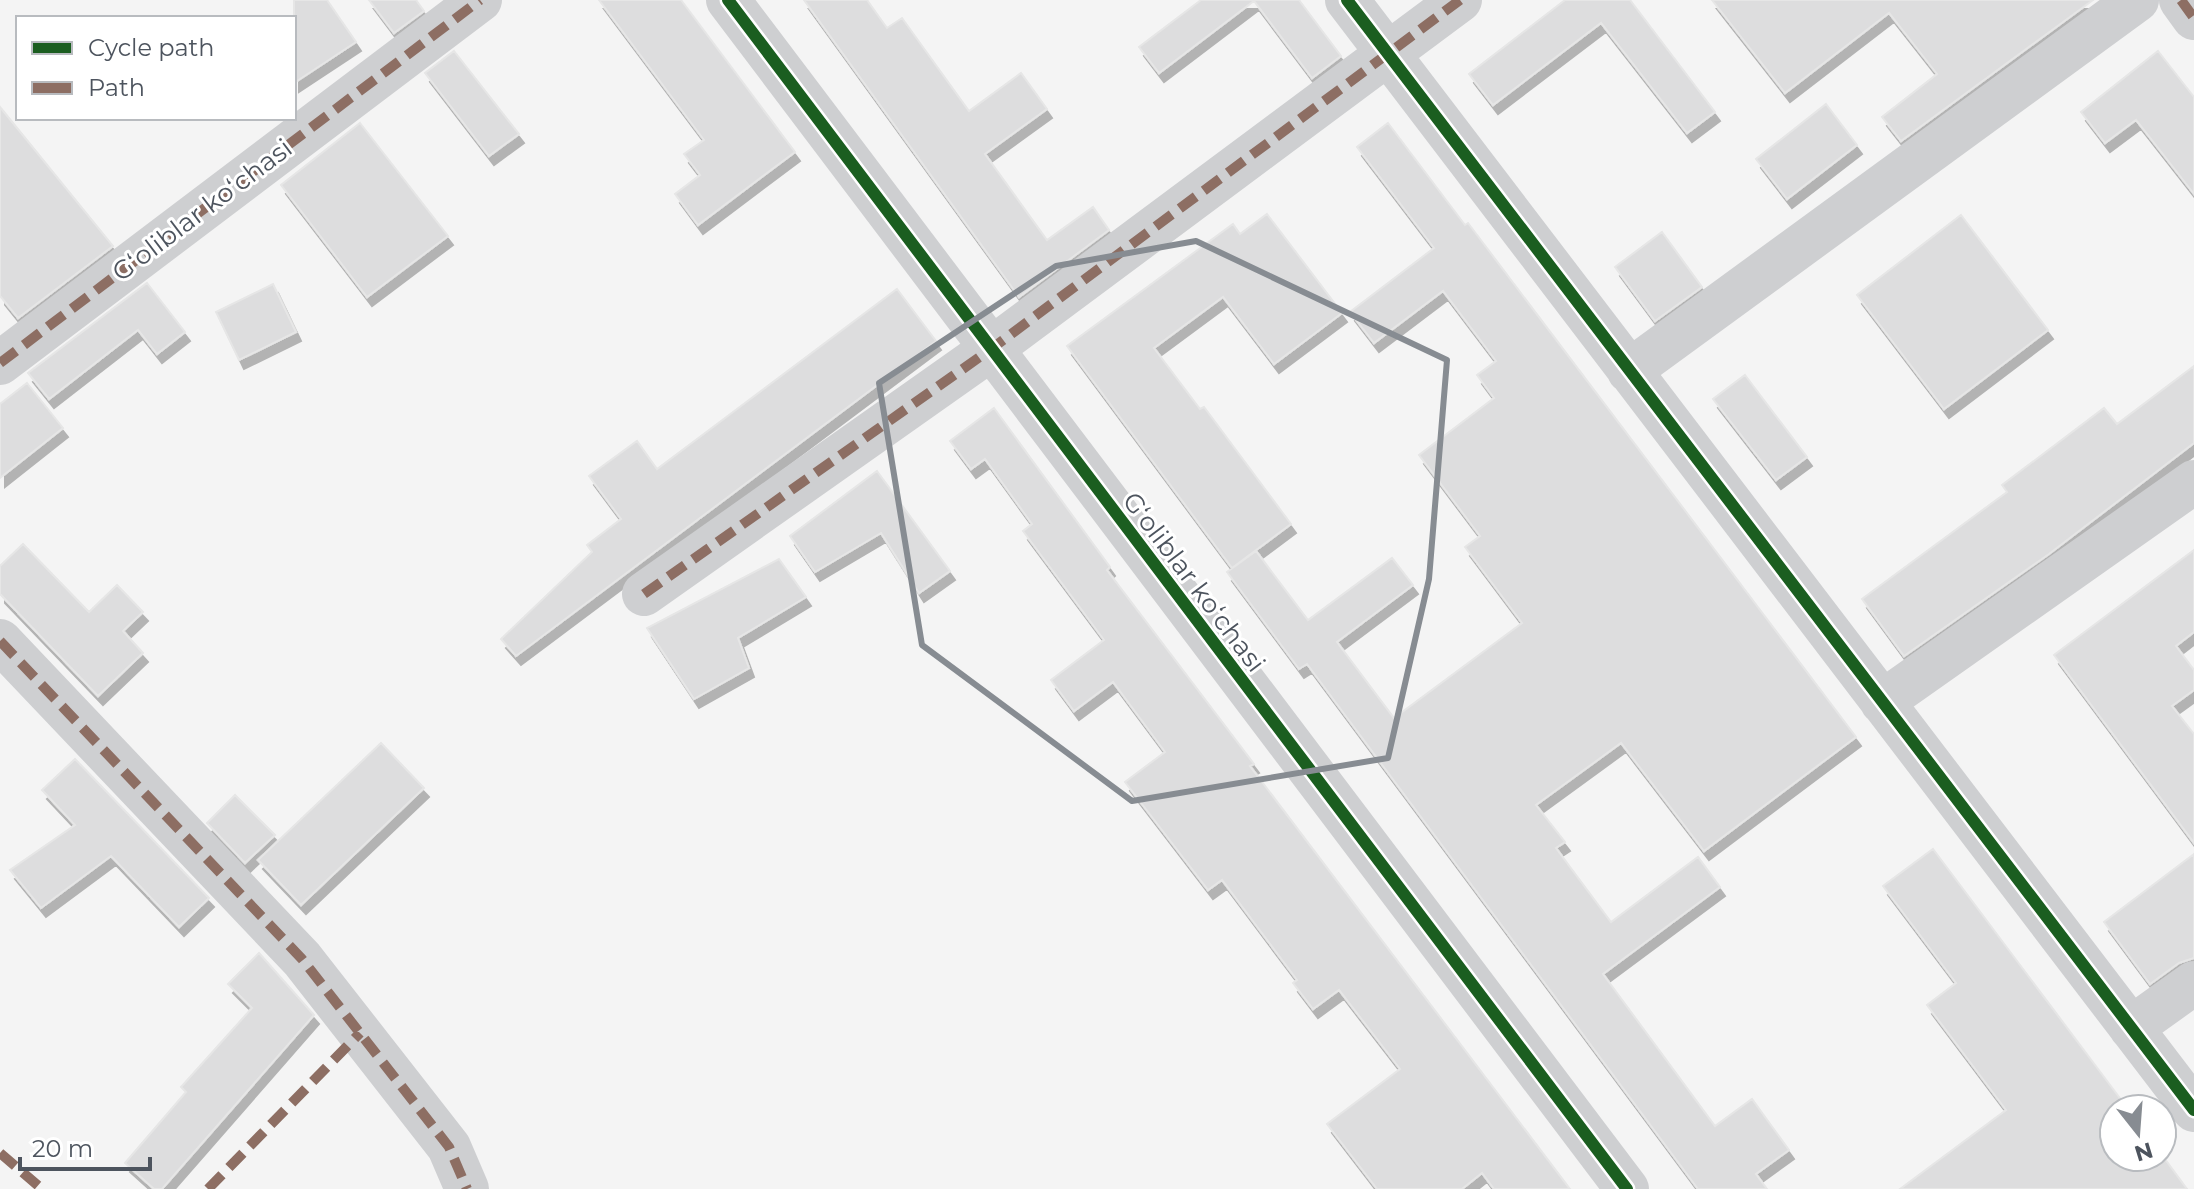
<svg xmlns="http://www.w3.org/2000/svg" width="2194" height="1189" font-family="Montserrat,sans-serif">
  <defs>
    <filter id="shadow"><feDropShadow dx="5" dy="9" stdDeviation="0" flood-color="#0004"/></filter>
  </defs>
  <rect width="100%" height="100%" fill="#f4f4f4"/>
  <path fill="#ddddde" stroke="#e6e6e6" stroke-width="2" filter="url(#shadow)" d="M 294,0 L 327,0 L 356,42 L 294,83 Z
    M 369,0 L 416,0 L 424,11 L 394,33 Z
    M 599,0 L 681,0 L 795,152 L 698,225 L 675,194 L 700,175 L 684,154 L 704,140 Z
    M 804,0 L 867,0 L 887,28 L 902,18 L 969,111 L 1021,73 L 1047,109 L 985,154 L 1047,240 L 1093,207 L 1109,230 L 1019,297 Z
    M 1201,0 L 1299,0 L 1341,56 L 1312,78 L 1254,1 L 1159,73 L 1139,47 Z
    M 1565,0 L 1630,0 L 1715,112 L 1687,133 L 1601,23 L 1493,105 L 1469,74 Z
    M 1712,0 L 2093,0 L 1901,141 L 1882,117 L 1937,74 L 1889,13 L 1785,93 Z
    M 454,51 L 519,134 L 489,156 L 425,73 Z
    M 2158,51 L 2194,97 L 2194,194 L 2136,120 L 2105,143 L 2081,112 Z
    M 1826,104 L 1857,145 L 1787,199 L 1756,159 Z
    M 0,107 L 113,246 L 18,318 L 0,296 Z
    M 360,123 L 448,236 L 367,297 L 281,185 Z
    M 1388,123 L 1465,225 L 1468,223 L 1856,737 L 1704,851 L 1621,743 L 1536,805 L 1565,842 L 1556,848 L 1611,922 L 1698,857 L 1720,887 L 1603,974 L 1715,1126 L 1752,1099 L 1789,1150 L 1756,1174 L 1767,1189 L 1698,1189 L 1307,664 L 1299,669 L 1227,572 L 1256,551 L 1308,620 L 1392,558 L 1413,585 L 1337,642 L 1394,718 L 1522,623 L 1465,547 L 1480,536 L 1419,455 L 1494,398 L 1477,375 L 1496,361 L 1443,291 L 1374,343 L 1350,312 L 1434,248 L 1357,147 Z
    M 1267,214 L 1342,313 L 1274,364 L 1223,297 L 1154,348 L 1200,409 L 1204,407 L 1291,524 L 1232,568 L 1067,346 L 1233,224 L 1240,234 Z
    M 1961,215 L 2048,330 L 1944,409 L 1857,295 Z
    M 1662,232 L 1702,287 L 1655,321 L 1615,267 Z
    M 147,283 L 185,332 L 157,354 L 138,330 L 49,399 L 28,373 Z
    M 273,284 L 296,332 L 239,360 L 216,312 Z
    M 897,289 L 936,341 L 516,656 L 501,639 L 592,552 L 587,545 L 621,519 L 589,476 L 637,441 L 657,469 Z
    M 2194,366 L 2194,443 L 2049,554 L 1904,656 L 1862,599 L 2007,492 L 2002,485 L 2104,408 L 2117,424 Z
    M 1745,375 L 1807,457 L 1776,480 L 1713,399 Z
    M 27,383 L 63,428 L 0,478 L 0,404 Z
    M 994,408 L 1110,567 L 1107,570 L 1254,764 L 1250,766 L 1570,1189 L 1494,1189 L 1482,1173 L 1462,1189 L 1377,1189 L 1327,1124 L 1400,1069 L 1339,990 L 1313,1009 L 1293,983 L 1297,980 L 1222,880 L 1208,890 L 1125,782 L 1165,752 L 1113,682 L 1074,711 L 1051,680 L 1104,640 L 1023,531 L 1032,524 L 985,459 L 971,469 L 950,441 Z
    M 877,471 L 950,571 L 919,593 L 881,533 L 815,572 L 790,536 Z
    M 23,544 L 89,612 L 117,585 L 143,612 L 123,631 L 143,653 L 98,696 L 0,594 L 0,566 Z
    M 2194,550 L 2194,632 L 2176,646 L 2194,670 L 2194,690 L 2172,706 L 2194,734 L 2194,843 L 2054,655 Z
    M 779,559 L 806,597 L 738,638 L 749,668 L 694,699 L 647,628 Z
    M 381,743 L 424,788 L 301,905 L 258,860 Z
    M 75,759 L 209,898 L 179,927 L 111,856 L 41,908 L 10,870 L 75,825 L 42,790 Z
    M 235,795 L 275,835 L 245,863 L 207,823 Z
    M 1933,849 L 2128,1109 L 2114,1109 L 2114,1157 L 2162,1155 L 2187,1189 L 1900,1189 L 2006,1110 L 1927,1005 L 1956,983 L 1883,886 Z
    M 2194,854 L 2194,958 L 2179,963 L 2150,984 L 2104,922 Z
    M 259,953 L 314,1015 L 162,1189 L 154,1189 L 125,1163 L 186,1092 L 181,1087 L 252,1008 L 228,984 Z"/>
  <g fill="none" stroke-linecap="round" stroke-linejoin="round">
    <path stroke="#cecfd1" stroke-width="44" d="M 728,0 L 1627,1189
      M 1347,0 L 2194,1110
      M 2181,0 L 2194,18
      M 0,363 L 480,0
      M 1629,371 L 2137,0
      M 644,594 L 991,349 L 1460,0
      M 0,641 L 302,959 L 449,1147 L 467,1189
      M 1882,702 L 2194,482
      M 2131,1028 L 2194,983"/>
    <path stroke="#8d6e63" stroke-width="10" stroke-dasharray="20 10" stroke-linecap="butt" d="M 2181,0 L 2194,18
      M 0,363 L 480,0
      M 644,594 L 991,349 L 1460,0
      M 0,641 L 302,959 L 449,1147 L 467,1189
      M 0,1153 L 42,1189
      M 208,1189 L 360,1033"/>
    <g stroke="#fff" stroke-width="17">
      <path id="cycleway" d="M 728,0 L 1627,1189
        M 1347,0 L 2194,1110"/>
    </g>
    <use href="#cycleway" stroke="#1b5e20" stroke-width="12"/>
  </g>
  <path fill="none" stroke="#878c92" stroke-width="6" stroke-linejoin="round" d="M 1196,241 L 1447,360 L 1429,579 L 1388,758 L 1132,801 L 922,645 L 879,383 L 1056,266 Z"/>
  <g text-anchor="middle" stroke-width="6" stroke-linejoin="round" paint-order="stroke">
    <g font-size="26" fill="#4d545e" stroke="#fff">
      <text transform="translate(202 210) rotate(-37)" y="9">Gʻoliblar koʻchasi</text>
      <text transform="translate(1194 582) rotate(53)" y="9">Gʻoliblar koʻchasi</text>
    </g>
  </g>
  <rect x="16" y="16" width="280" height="104" fill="#ffffff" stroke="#b8bbbf" stroke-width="2"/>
  <rect x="32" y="42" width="40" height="12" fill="#1b5e20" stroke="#b8bbbf" stroke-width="2"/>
  <text x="88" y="56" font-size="24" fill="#4d545e">Cycle path</text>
  <rect x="32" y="82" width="40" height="12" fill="#8d6e63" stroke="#b8bbbf" stroke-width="2"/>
  <text x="88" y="96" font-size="24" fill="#4d545e">Path</text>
  <g transform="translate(2138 1133) rotate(163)"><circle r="38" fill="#ffffff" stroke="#b8bbbf" stroke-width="2"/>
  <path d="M0-6L14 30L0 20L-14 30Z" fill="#878c92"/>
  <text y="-12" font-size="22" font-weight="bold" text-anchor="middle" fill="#4d545e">N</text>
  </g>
  <path d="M20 1157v12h130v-12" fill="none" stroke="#4d545e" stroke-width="4"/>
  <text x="32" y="1157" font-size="24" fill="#4d545e" stroke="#ffffff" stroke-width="6" paint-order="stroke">20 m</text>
</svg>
